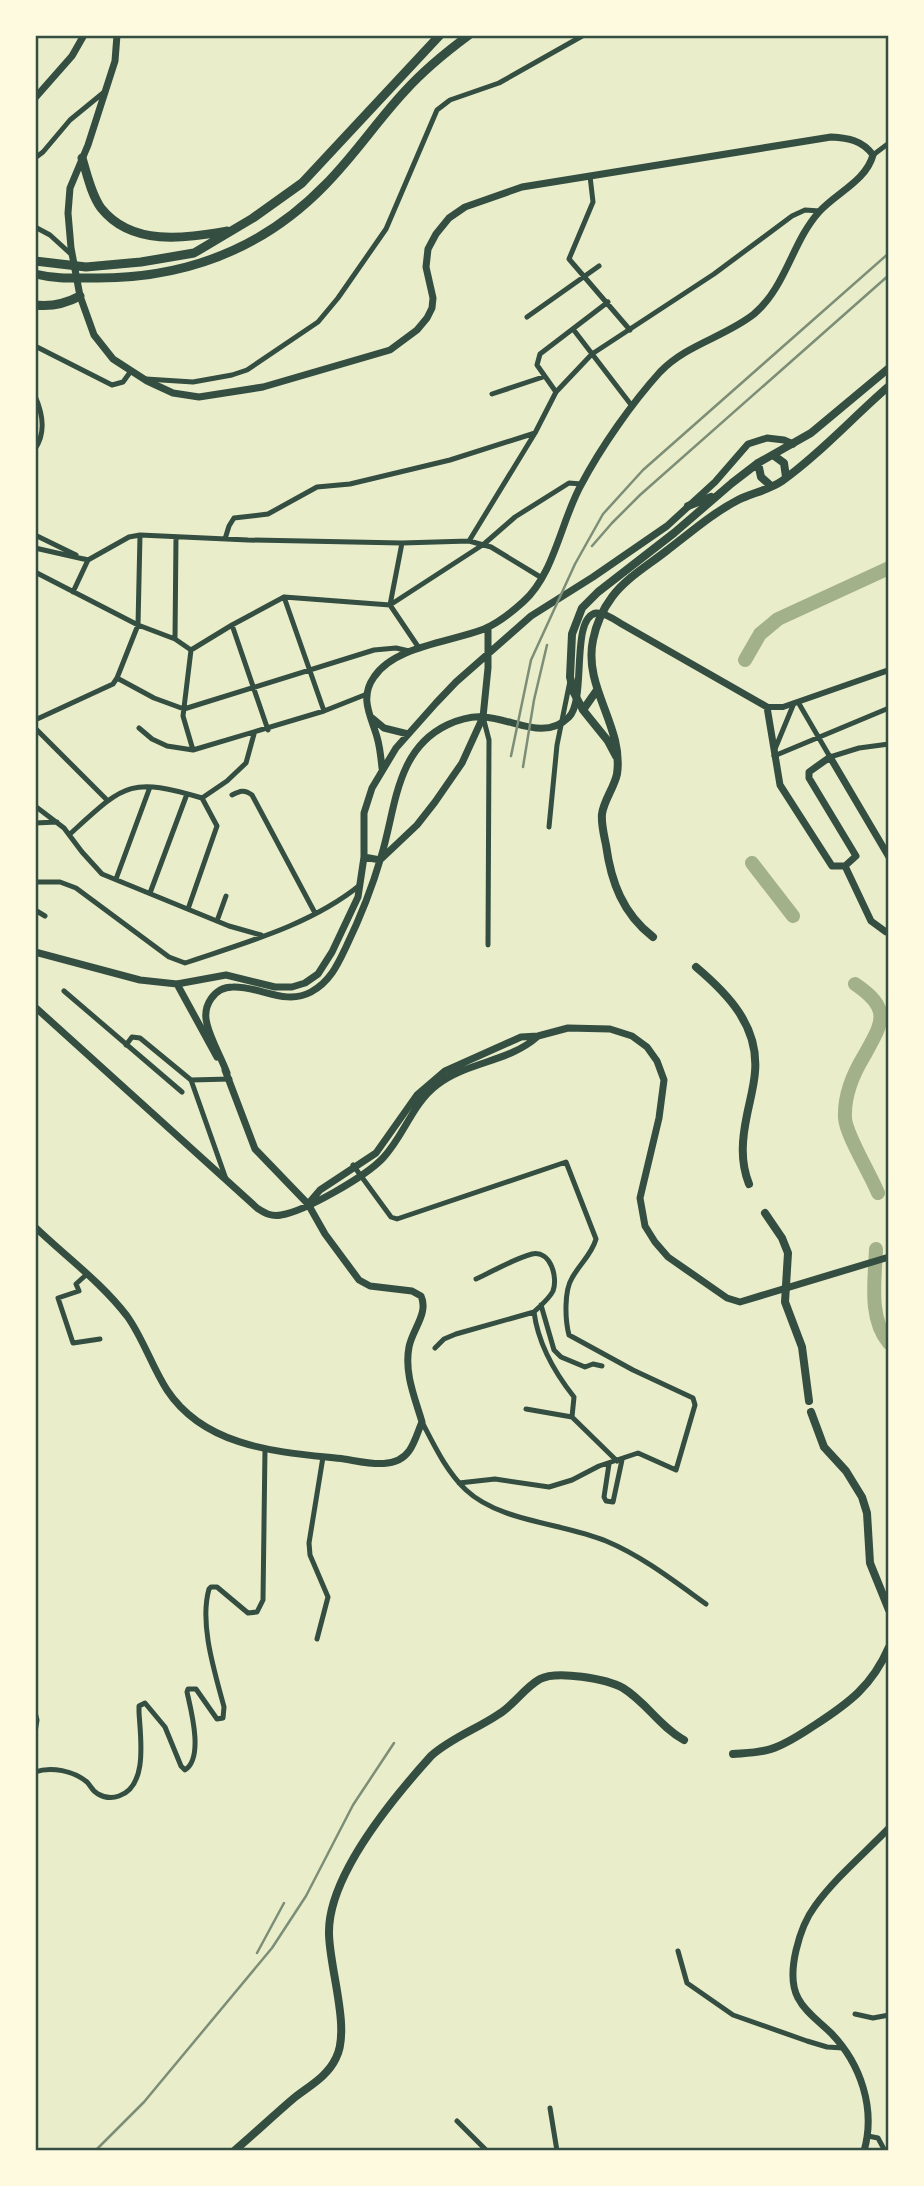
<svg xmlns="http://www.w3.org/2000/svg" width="924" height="2186" font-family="Literata,serif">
  <rect width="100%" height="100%" fill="#e9edc9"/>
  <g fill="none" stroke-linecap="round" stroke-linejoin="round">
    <path stroke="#a3b18a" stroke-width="14" d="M 745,660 L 760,634 L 778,619 L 889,568
      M 752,863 L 793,916
      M 855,984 C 892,1009 883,1022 864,1056 C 853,1074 844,1096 845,1118 C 846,1135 870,1173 878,1193
      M 876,1249 C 875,1279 868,1318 889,1343"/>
    <path stroke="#344e41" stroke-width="5" d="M 873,155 L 889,143
      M 35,158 L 43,152 L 70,120 L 103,93
      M 590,176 L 593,202 L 569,259 L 630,330
      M 35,227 L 50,235 L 72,255
      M 527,317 L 599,266
      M 573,329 L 632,406
      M 35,346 L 112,385 L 123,382 L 131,371
      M 146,379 L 193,382 L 232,375 L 247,370 L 318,322 L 338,298 L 386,229 L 437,110 L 450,100 L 499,83 L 584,35
      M 556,392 L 537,365 L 540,354 L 608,302
      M 492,394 L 543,377
      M 35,396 C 43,414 46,433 35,449
      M 35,535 L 76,555
      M 176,537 L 175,639 L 191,650
      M 225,539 L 229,526 L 234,518 L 268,514 L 317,487 L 350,484 L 450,460 L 535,433
      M 469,541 L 535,433 L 556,392 L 592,354 L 714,274 L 792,216 L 805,210 L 820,211
      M 35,548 L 88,560 L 129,537 L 140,535 L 248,540 L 402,543 L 469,541 L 491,547 L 542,578
      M 35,572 L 138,625 L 175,639
      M 73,592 L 88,560 L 85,559
      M 284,597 L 324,711
      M 390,605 L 484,544 L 515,517 L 569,483 L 581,484
      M 390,605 L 402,543
      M 232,625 L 268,730
      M 191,650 L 232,625 L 284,597 L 390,605 L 419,648
      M 191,650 L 183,716 L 193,750
      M 117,678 L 154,698 L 184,709 L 374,650 L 396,648 L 409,651
      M 798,702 L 830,757 L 859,748 L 889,744
      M 483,717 L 489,740 L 488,945
      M 35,720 L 113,684 L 117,678 L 138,625 L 140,535
      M 35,728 L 107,800
      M 139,728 L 152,739 L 167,746 L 193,750 L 324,711 L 367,694
      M 775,749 L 794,703
      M 774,756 L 889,708
      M 232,795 C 240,791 244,789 252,795 L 315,913
      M 202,798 L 227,781 L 246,763 L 254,734
      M 35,806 L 64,828 L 82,852 L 102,874 L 229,926 L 261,935
      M 35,823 L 57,822
      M 549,827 L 557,745 L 570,681
      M 70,834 C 124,785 129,776 202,798
      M 116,879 L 150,787
      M 35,882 L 60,882 L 76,888 L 169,957 L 185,963 C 244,943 311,925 360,885
      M 150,893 L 187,794
      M 188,909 L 217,826 L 202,798
      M 35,910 L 45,916
      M 217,921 L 226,896
      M 64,991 L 182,1092
      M 126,1045 L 132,1037 L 140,1038 L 191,1080 L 226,1179
      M 191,1080 L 230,1079
      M 353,1165 L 391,1217 L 397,1219 L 566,1162 L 596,1239 C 592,1254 579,1265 572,1278 C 564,1291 565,1320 569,1335 L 633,1370 L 693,1398 L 695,1405 L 676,1470 L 638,1453 L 599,1466 L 572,1480 L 549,1487 L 495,1479 L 459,1483
      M 87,1274 L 76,1284 L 79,1291 L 58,1298 L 73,1343 L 100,1339
      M 476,1279 C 494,1271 513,1259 532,1254 C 551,1250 558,1278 553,1291 C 549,1299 540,1306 534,1312 C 538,1343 555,1373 574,1397 L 572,1417 L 617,1461
      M 541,1305 L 554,1350 L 561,1357 L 585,1367 L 593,1364 L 602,1366
      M 435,1348 L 444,1339 L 456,1334 L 534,1312
      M 526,1409 L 572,1417
      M 422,1422 C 434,1445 446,1471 466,1490 C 500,1522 563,1523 606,1541 C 642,1556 674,1581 706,1604
      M 609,1464 L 604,1497 L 606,1501 L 613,1502 L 622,1460
      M 317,1639 L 328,1597 L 310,1555 L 309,1543 L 323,1457
      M 35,1712 L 37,1720 L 35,1732
      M 35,1772 C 51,1766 74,1771 87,1782 C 91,1786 92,1791 98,1794 C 105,1798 111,1799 119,1796 C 149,1786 140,1735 139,1712 L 139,1706 L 145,1703 L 165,1727 L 181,1766 L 185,1770 C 204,1758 191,1710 187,1692 L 188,1689 L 196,1689 L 217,1719 L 223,1718 L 224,1707 C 215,1673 199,1624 209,1589 L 211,1587 L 217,1587 L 248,1613 L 257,1612 L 263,1600 L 265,1449
      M 678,1951 L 687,1983 L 733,2015 L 807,2041 L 827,2047 L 843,2048
      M 855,2014 L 873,2018 L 889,2015
      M 550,2108 L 557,2151
      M 457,2121 L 487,2151
      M 868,2136 L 878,2138 L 885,2151"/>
    <path stroke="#344e41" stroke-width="6" d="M 767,707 L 783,707 L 889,670"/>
    <path stroke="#344e41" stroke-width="7" d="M 117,35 L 115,61 L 88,145 L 70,188 L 68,213 L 71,248 L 80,296 L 94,335 L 113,359 L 147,381 L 173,393 L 199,397 L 263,387 L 390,350 L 417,330 L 427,318 L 432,308 L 433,298 L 426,267 L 428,249 L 436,234 L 449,218 L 465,207 L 522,187 L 831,137 C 848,138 862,140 873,155 C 866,181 836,193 819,212 C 792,242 786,287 754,314 C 725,337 687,344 660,372 C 632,403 601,447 581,485 C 561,521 554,575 523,602 C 512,612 498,623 484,629 C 451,642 394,646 374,677 C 359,698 371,716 377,737 C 380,747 381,758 382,768
      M 35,98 L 72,56 L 84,35
      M 372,718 L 384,728 L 408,734
      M 364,857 L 380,860 L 417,825 L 435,802 L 462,763 L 483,717 L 488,668 L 488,627
      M 845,866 L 871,921 L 886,932 L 889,931
      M 35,952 L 140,980 L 177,984 L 226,975 L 275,987 L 292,987 L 305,983 L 318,974 L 332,952 L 358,897 L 364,857 L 364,813 L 372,788 L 396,748 L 436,703 L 456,682 L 531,616 L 593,577 L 667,526 L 715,482 L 748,444 L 767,438 L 784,440 L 793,444
      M 177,984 L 217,1057
      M 35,1007 L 257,1208 C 265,1213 271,1217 281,1215 C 306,1211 366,1176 383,1158 C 404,1136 412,1104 437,1085 C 466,1062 509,1062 537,1037
      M 227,1073 C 221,1057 211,1040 207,1024 C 202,1006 214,987 233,987 C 260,986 285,1006 311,992 C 330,982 338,964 346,947 C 360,918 372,888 381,857 C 396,809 395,750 447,725 C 458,720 471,716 483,717 C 512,718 544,742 569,717 C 587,699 570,618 596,613 C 604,612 614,619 620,623 L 767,707 L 780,785 L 832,866 L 845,866 L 856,856 L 809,778 L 809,772 L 830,757 L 889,857
      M 308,1204 L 320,1190 L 376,1153 L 417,1095 L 445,1071 L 521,1037 L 538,1036 L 568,1028 L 610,1029 L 632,1036 L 647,1047 L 657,1061 L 664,1080 L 659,1118 L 640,1198 L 645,1226 L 655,1242 L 668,1257 L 727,1298 L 740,1302 L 889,1257
      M 35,1227 C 65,1256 101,1282 127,1316 C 143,1338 152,1367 167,1390 C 206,1449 281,1452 344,1459 C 364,1462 395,1471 409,1451 C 415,1443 418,1431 422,1422 C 415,1398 404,1373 409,1347 C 412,1330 429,1313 421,1296 L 412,1291 L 370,1286 L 359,1280 L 325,1234 L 308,1204 L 255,1149 L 225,1070
      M 864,2151 C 876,2109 861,2064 831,2033 C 820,2022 805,2012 798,1998 C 785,1974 800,1926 815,1906 C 835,1878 865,1853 889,1828"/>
    <path stroke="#344e41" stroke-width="8" d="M 773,455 L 784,463 L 786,477
      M 758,463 L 761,477 L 771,486
      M 688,506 L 711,497
      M 583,710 L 597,690
      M 616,756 L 608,741 L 583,710 L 574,693 L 570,677 L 572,634 L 582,608 L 598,592 L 674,533 L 732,483 L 758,463 L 811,433 L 889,368
      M 653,937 C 623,914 611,882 606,845 C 604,835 601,824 602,814 C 604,800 614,788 617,774 C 624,726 583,688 593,640 C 596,625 603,609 612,597 C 625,579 647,566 665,552 C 689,534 711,514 738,500 C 752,493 769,490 782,481 C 821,453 853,417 889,386
      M 696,967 C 728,994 759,1026 755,1072 C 754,1086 750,1100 747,1115 C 742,1139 740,1161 749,1184
      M 765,1213 L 782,1238 L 788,1253 L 785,1302 L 802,1347 L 809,1401
      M 811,1412 L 824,1447 L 846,1471 L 862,1497 L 867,1513 L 870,1563 L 889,1610
      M 733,1754 C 746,1753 759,1753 771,1749 C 787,1744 801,1734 815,1725 C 849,1703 872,1686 889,1647
      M 234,2151 C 254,2134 274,2115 294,2098 C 309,2086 327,2077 336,2058 C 351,2029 329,1967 329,1933 C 328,1876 394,1797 431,1756 C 451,1738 477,1729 499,1714 C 514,1705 524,1688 540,1679 C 557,1670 607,1679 623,1688 C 646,1702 660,1727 684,1740"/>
    <path stroke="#344e41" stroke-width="9" d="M 82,158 C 87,174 91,194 101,208 C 132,247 185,238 227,231
      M 35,261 L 86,267 L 141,262 L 194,253 L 253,218 L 302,183 L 440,35
      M 35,274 C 55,279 74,278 93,278 C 182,279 262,250 325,185 C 354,156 377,121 405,91 C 424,70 446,52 469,35
      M 35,305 C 52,307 65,304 80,296"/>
    <path stroke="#7c8e77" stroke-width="2.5" d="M 592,546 L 612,523 L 640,495 L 889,275
      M 511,756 L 531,660 L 575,564 L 603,514 L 643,470 L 889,253
      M 523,767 L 534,700 L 547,645
      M 257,1953 L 284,1903
      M 95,2151 L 144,2102 L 272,1948 L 306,1896 L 353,1805 L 394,1743"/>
  </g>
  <rect width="924" height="2186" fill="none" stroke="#fefae0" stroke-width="74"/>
  <rect x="37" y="37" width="850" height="2112" fill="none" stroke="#344e41" stroke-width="2.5"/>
</svg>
